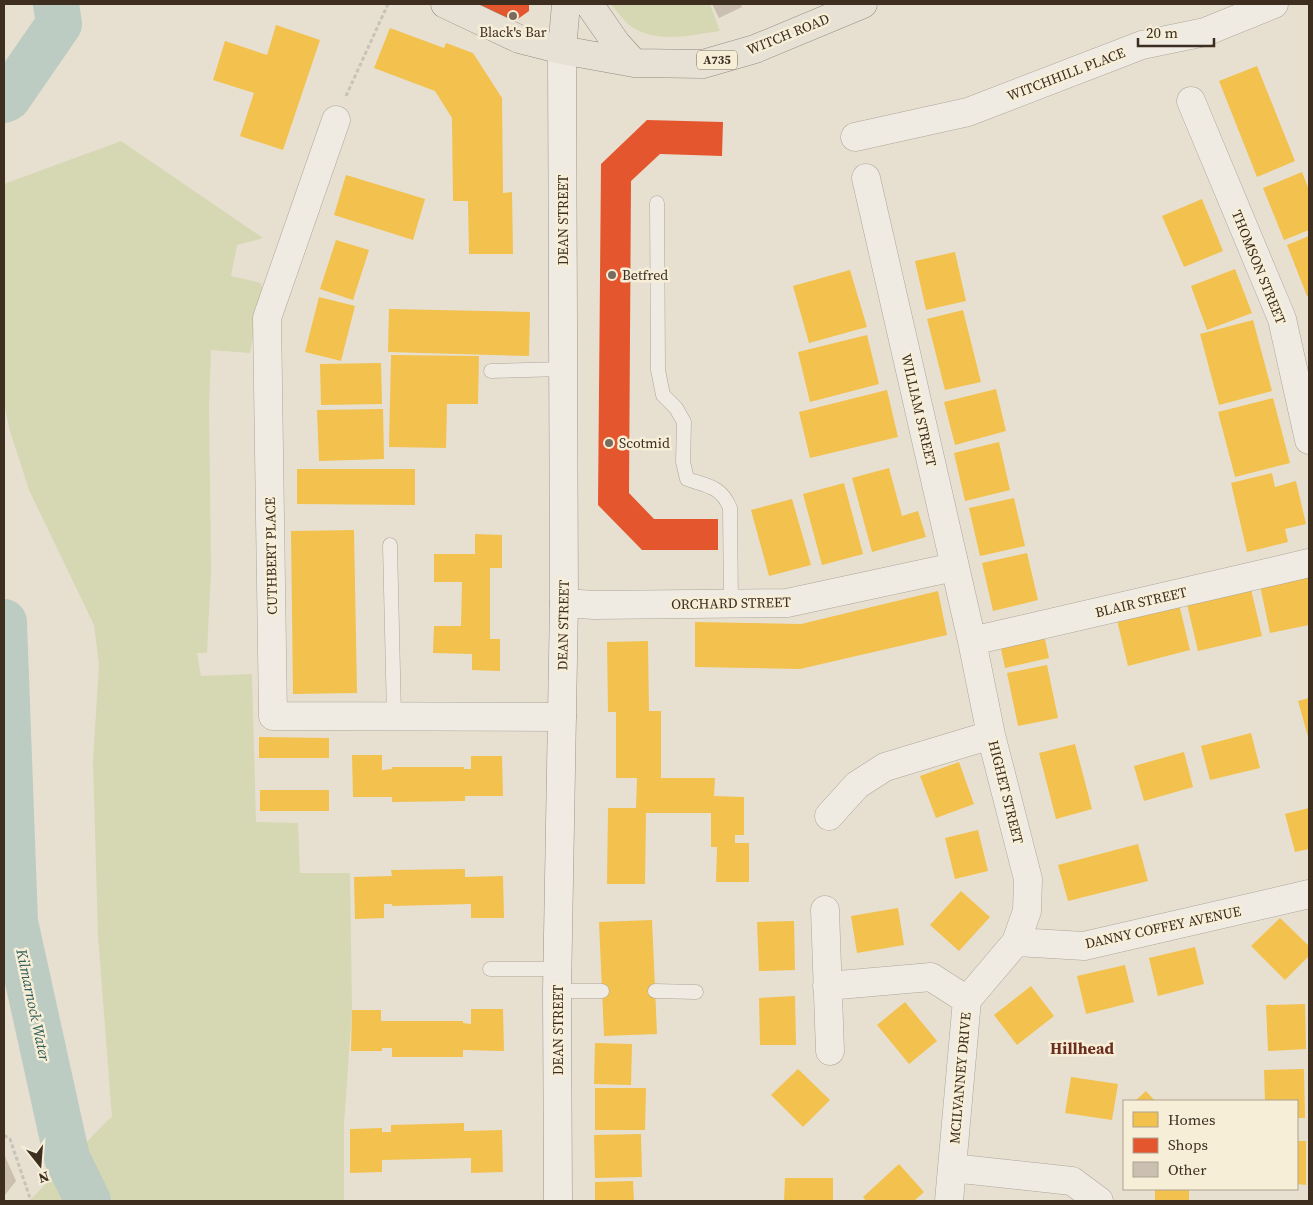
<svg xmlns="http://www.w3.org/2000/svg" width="1313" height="1205" font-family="'Source Serif 4',serif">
  <rect width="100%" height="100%" fill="#e7e0d1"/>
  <path fill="#d6d7b3" d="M 611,4 L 710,4 L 720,31 C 692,35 658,44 632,27 C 624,22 617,11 611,4 Z
    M 121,141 L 263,238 L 237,245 L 231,276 L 261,283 L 264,297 L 256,322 L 250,353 L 211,350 L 209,405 L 211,569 L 207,653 L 197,653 L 201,676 L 252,674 L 256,822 L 298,823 L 300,873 L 350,873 L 352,1010 L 344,1125 L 344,1201 L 29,1201 L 111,1117 L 112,1118 L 98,936 L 93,760 L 99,665 L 94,625 L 29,490 L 9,428 L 4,402 L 4,184 Z"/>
  <path fill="#f2c14e" d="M 276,25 L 320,40 L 283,150 L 240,136 L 254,93 L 213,80 L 225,41 L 267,55 Z
    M 390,28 L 444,48 L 446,43 L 473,53 L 502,98 L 503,193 L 512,192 L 513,254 L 469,254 L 468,201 L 453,201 L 452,118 L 435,91 L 374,68 Z
    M 1257,66 L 1295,161 L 1257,177 L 1219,81 Z
    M 1302,172 L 1309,190 L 1309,230 L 1284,240 L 1263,188 Z
    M 346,175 L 425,199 L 413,240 L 334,215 Z
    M 1202,199 L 1223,251 L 1184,267 L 1162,216 Z
    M 1309,236 L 1309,295 L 1307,296 L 1287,245 Z
    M 336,240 L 369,250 L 353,300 L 320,289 Z
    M 955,252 L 966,301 L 926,310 L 915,261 Z
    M 1235,269 L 1252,313 L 1207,330 L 1191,286 Z
    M 850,270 L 867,327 L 809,343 L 793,286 Z
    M 319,297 L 355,306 L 341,361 L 305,352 Z
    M 389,309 L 530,312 L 529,356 L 388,352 Z
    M 963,310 L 981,382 L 945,390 L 927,319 Z
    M 1253,320 L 1272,391 L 1219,405 L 1200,334 Z
    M 867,335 L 879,384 L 810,402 L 798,352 Z
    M 391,355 L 479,356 L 478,404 L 447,404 L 446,448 L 389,447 Z
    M 381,363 L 382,404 L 321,405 L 320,364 Z
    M 996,389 L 1006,431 L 955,445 L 944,402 Z
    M 887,390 L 898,437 L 810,458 L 799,412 Z
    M 1273,398 L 1290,463 L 1235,477 L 1218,412 Z
    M 383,409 L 384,459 L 319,461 L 317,410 Z
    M 999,442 L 1010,490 L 965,501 L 954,453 Z
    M 889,468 L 902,516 L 918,511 L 926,537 L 872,552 L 852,478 Z
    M 297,469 L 415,469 L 415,505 L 297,504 Z
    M 1272,473 L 1275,487 L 1296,481 L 1306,524 L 1285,529 L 1288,542 L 1247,552 L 1231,483 Z
    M 844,483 L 863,554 L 822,565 L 803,494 Z
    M 1014,498 L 1025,546 L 980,556 L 969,508 Z
    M 792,499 L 811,565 L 769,576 L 751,510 Z
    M 354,530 L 357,693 L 293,694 L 291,531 Z
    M 475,534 L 502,535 L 502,568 L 490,568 L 490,639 L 500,639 L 500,671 L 472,670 L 472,654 L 433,653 L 434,626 L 461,626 L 462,582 L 434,582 L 434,554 L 475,554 Z
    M 1027,553 L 1038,600 L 993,611 L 982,563 Z
    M 1309,571 L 1309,625 L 1270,633 L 1259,581 Z
    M 1250,585 L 1262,636 L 1198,651 L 1186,600 Z
    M 938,591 L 947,635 L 800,669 L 695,667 L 695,622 L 801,624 Z
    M 1178,600 L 1190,650 L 1128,666 L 1116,616 Z
    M 1043,630 L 1049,658 L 1005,668 L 999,640 Z
    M 648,641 L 649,711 L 661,711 L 661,778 L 715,778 L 714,796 L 744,797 L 744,835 L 735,835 L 735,843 L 749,843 L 749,882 L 716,882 L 717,847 L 711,847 L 711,813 L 646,813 L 645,884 L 607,884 L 608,808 L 636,808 L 637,778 L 616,778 L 616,712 L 608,712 L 607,642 Z
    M 1047,665 L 1058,718 L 1018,726 L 1007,673 Z
    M 1309,698 L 1309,740 L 1298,701 Z
    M 1251,733 L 1260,768 L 1210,780 L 1201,746 Z
    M 259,737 L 329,738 L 329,758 L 259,758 Z
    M 1075,744 L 1092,809 L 1056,819 L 1039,753 Z
    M 1184,752 L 1193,787 L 1144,801 L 1134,766 Z
    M 352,755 L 382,755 L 382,770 L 392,769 L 392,767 L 464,767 L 464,769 L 471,769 L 471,756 L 502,756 L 503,796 L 465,796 L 465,801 L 392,802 L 392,797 L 353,797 Z
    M 959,762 L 974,804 L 936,818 L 920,776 Z
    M 260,790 L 329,790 L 329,811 L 260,811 Z
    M 1309,808 L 1309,849 L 1295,852 L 1285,814 Z
    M 978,830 L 988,871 L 955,879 L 945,838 Z
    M 1138,844 L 1148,881 L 1068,901 L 1058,865 Z
    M 465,869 L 465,877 L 503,876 L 504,918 L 471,918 L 471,904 L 392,906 L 392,904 L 384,904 L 384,918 L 355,919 L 354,877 L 392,876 L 391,870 Z
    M 961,891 L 990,917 L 959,951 L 930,925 Z
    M 898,908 L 904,945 L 857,953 L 851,916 Z
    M 1280,918 L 1309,946 L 1309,956 L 1285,980 L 1251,946 Z
    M 652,920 L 657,1034 L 604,1036 L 599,922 Z
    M 794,921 L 795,970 L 759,971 L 757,922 Z
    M 1195,947 L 1204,984 L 1158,996 L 1149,958 Z
    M 1125,965 L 1134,1002 L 1086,1014 L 1077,976 Z
    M 1031,986 L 1054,1016 L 1017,1045 L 994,1015 Z
    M 795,996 L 796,1045 L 760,1045 L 759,998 Z
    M 905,1002 L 937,1041 L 909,1064 L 877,1025 Z
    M 1305,1004 L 1306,1049 L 1268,1051 L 1266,1005 Z
    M 471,1009 L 503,1009 L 504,1051 L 463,1050 L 463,1057 L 392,1057 L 392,1048 L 382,1048 L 382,1051 L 351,1051 L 352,1010 L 381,1010 L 381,1021 L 463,1021 L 463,1023 L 471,1024 Z
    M 595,1043 L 632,1044 L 631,1085 L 594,1084 Z
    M 798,1069 L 830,1100 L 803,1127 L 771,1095 Z
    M 1304,1069 L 1305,1118 L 1297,1118 L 1297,1101 L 1265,1101 L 1264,1070 Z
    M 1071,1077 L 1118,1084 L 1112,1120 L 1065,1113 Z
    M 595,1088 L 646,1088 L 645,1130 L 595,1130 Z
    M 1146,1091 L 1155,1101 L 1135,1101 Z
    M 464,1123 L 464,1131 L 502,1130 L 503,1172 L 471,1173 L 471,1158 L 382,1160 L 382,1172 L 350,1173 L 350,1129 L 382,1128 L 382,1132 L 391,1132 L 391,1125 Z
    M 641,1134 L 642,1177 L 595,1178 L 594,1135 Z
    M 1297,1141 L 1306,1141 L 1306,1185 L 1297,1184 Z
    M 899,1164 L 924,1192 L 914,1201 L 866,1201 L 863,1197 Z
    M 785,1178 L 833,1178 L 833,1201 L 784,1201 Z
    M 633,1181 L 634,1201 L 595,1201 L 595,1182 Z
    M 1155,1189 L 1189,1189 L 1189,1201 L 1155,1201 Z"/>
  <path fill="#e4572e" d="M 475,4 L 529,4 L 529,11 L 515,21 Z
    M 647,120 L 723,122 L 722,156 L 660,154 L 631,181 L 629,493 L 654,519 L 718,519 L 718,550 L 642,550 L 598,505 L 601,164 Z"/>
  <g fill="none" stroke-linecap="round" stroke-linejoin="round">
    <path stroke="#bcccc2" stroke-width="46" d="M 4,100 L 8,98 L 59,24 L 56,4
      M 4,622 L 15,922 L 67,1158 L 88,1201"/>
  </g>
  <path fill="#cbbfb2" d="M 712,4 L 741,4 L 742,7 L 719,18 Z
    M 4,1154 L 16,1181 L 4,1196 Z"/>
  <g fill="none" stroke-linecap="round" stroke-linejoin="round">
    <g stroke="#ada599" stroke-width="15">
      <path id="service" d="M 657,203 L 658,370 L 663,395 L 676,408 L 684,422 L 683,462 L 687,479 C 707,486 721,486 730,508 L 731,604
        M 491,371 L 564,369
        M 390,545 L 394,716
        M 490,969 L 558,969
        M 557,991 L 602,991
        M 655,991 L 696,992"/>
    </g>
    <g stroke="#ada599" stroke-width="29">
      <path id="minor" d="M 1191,101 L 1282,319 L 1309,440
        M 336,120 L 267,318 L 273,716 L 562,717
        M 855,137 L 968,112 L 1142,45 L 1205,32 L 1274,4
        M 866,178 L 972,641 L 991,735 L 1028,879 L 1027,911 L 1016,942 L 967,1000 L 949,1201
        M 564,603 L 594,605 L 787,603 L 954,567
        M 972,641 L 1309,563
        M 829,816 L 857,785 L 885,767 L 991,735
        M 825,910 L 830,1051
        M 1016,942 L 1084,946 L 1309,894
        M 827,986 L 931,977 L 967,1000
        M 952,1168 L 1072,1181 L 1099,1201"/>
    </g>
    <g stroke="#9c958a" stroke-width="29">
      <path id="secondary" d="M 558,1201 L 557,991 L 564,603 L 562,50"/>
    </g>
    <g stroke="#928b80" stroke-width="29">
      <path id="primary" d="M 445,4 L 519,39 L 562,50 L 634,63 L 703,64 L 755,49 L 863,4
        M 589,4 L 616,43 L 634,63
        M 562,50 L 566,4"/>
    </g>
    <path stroke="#c8c2b9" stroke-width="3" stroke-dasharray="4 2.5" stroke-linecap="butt" d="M 346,96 L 388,4
      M 4,1135 L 10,1139 L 31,1201"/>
    <use href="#service" stroke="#efebe3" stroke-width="14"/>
    <use href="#minor" stroke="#efebe3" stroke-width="28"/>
    <use href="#secondary" stroke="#efebe3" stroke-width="28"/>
    <use href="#primary" stroke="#e6e1d4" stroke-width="28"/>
  </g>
  <g fill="#786c5e" stroke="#f7eed8" stroke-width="2">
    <circle cx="513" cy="16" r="5"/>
    <circle cx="612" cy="275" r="5"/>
    <circle cx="609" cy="443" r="5"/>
  </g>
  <g text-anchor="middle" stroke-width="5" stroke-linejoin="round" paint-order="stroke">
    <rect fill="#f7eed8" stroke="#756857" stroke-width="1" x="697" y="50.5" width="40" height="19" rx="4"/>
    <g font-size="12" font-weight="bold" fill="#3d2e20">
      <text x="717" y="64">A735</text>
    </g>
    <g font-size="14" fill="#3d2e20" stroke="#f7eed8" text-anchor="start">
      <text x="513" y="37" text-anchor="middle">Black's Bar</text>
      <text x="622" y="280">Betfred</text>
      <text x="619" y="448">Scotmid</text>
    </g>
    <g font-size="14" fill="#3d2e20" stroke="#f7eed8">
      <text transform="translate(788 34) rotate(-22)" y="5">WITCH ROAD</text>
      <text transform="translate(1066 74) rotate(-21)" y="5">WITCHHILL PLACE</text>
      <text transform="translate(563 220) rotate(-90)" y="5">DEAN STREET</text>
      <text transform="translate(1259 267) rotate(68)" y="5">THOMSON STREET</text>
      <text transform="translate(919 410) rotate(77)" y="5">WILLIAM STREET</text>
      <text transform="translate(271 556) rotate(-91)" y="5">CUTHBERT PLACE</text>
      <text transform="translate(1141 602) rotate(-13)" y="5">BLAIR STREET</text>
      <text transform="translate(731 603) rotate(-1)" y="5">ORCHARD STREET</text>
      <text transform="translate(563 625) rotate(-89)" y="5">DEAN STREET</text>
      <text transform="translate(1006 792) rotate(76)" y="5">HIGHET STREET</text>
      <text transform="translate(1163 927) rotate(-12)" y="5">DANNY COFFEY AVENUE</text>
      <text transform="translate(558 1030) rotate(-90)" y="5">DEAN STREET</text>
      <text transform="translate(960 1078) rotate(-85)" y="5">MCILVANNEY DRIVE</text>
    </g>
    <g font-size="15" font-style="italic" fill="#2f5d5a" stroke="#f7eed8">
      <text transform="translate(33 1005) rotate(78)" y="5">Kilmarnock Water</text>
    </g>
    <g font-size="16" font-weight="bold" fill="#6b2e1e" stroke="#f7eed8">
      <text x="1082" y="1054">Hillhead</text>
    </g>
  </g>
  <rect width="1313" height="1205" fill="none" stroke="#3d2e20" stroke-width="10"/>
  <rect x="1123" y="1100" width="175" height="90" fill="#f7eed8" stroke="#ada18e"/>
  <rect x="1133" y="1112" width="25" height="15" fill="#f2c14e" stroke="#ada18e"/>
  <text x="1168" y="1125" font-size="15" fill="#3d2e20">Homes</text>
  <rect x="1133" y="1138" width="25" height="15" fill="#e4572e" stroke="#ada18e"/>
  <text x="1168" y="1150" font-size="15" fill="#3d2e20">Shops</text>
  <rect x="1133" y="1162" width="25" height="15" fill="#cbbfb2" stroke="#ada18e"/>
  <text x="1168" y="1175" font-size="15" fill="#3d2e20">Other</text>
  <g transform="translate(40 1165) rotate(163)" stroke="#f7eed8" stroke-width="4" paint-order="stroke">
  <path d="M0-4L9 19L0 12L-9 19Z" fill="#3d2e20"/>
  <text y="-8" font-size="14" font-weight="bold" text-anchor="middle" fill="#3d2e20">N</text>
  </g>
  <path d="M1138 38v8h76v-8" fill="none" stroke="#3d2e20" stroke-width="2.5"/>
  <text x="1146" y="38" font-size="15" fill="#3d2e20" stroke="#f7eed8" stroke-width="4" paint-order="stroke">20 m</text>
</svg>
